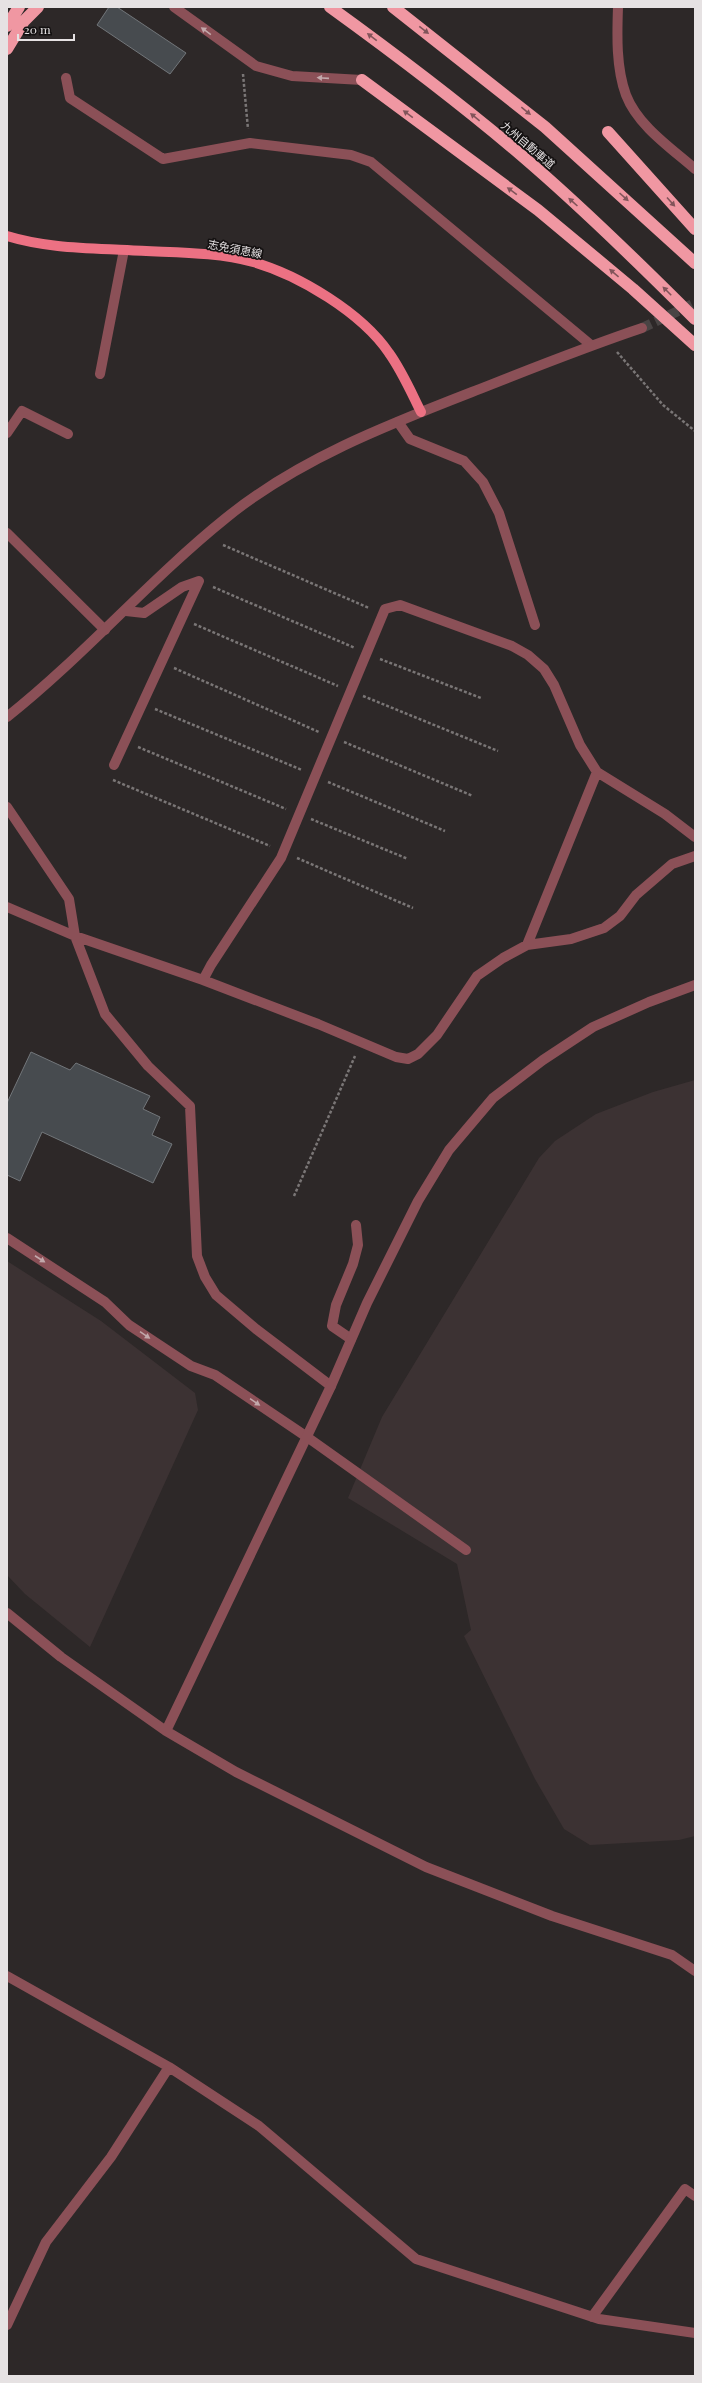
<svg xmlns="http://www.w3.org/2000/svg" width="702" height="2383" font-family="'Playfair Display','Noto Sans JP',serif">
  <rect width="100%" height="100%" fill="#2d2828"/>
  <path fill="#3c3233" d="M 695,1080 L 695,1836 L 679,1840 L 590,1845 L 564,1829 L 535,1779 L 464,1636 L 471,1630 L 457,1564 L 348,1498 L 382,1417 L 539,1158 L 555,1141 L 596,1114 L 653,1092 Z
    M 7,1261 L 101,1321 L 195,1393 L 198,1410 L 90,1647 L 25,1594 L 7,1575 Z"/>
  <path fill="#474b4f" stroke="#72767a" d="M 109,7 L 117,7 L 186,53 L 170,74 L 97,25 Z
    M 31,1052 L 70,1070 L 76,1063 L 150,1096 L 143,1109 L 160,1117 L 152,1135 L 172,1144 L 153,1183 L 42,1132 L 20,1181 L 7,1175 L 7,1103 Z"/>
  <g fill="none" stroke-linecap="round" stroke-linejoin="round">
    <path stroke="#494444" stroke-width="10" stroke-dasharray="10 5" stroke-linecap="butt" d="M 642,328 L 695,303"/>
    <path stroke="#7a7676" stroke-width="2.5" stroke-dasharray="3 2" stroke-linecap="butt" d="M 243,74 L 248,129
      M 617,352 L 663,405 L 695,431
      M 223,545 L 369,608
      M 213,587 L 355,648
      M 194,624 L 338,686
      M 380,659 L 481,698
      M 174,668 L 319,732
      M 363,696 L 498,751
      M 155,709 L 302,770
      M 344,742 L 473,796
      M 138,747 L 286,809
      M 113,780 L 270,846
      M 328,782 L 445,831
      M 311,819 L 408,859
      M 297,858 L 413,908
      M 294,1196 L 355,1056"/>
    <path stroke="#8b5057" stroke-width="10" d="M 174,7 L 256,66 L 292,76 L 362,80
      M 307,1437 L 466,1550"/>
    <path stroke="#8b5057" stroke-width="10" d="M 66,78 L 70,98 L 163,159 L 250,143 L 351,155 L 371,162 L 591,345
      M 100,374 L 124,250
      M 398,422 L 410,439 L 464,461 L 483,482 L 499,513 L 535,625
      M 7,433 L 22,411 L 68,434
      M 7,533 L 105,630
      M 114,765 L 199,581 L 182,587 L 144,613 L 126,611
      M 7,807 L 69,899 L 75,936 L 105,1014 L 148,1066 L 190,1106 L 197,1256 L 205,1277 L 216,1295 L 256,1329 L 331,1386
      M 7,907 L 75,936 L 203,980 L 318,1024 L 396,1057 L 408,1059 L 418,1054 L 437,1035 L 477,976 L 503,958 L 527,945 L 571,939 L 604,928 L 620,916 L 636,895 L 672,864 L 695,856
      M 527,945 L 597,772
      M 203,980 L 211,965 L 281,858 L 385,609 L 400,605 L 512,646 L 528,655 L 544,669 L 554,685 L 580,745 L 597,772 L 665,814 L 695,837
      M 7,1238 L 105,1302 L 129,1325 L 191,1366 L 215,1375 L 307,1437
      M 351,1339 L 332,1326 L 336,1305 L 353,1264 L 358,1245 L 356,1225
      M 7,1976 L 169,2067 L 259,2126 L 416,2259 L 599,2319 L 695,2333
      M 592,2317 L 685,2189 L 695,2196
      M 7,2325 L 46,2242 L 111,2157 L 169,2067"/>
    <path stroke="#8b5057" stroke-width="10" d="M 618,7 C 617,35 616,68 626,95 C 638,126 671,148 695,169
      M 7,717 C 85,655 149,580 226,518 C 297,460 387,425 472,392 C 528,370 585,347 642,328
      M 7,1613 L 61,1657 L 166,1731 L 236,1772 L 426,1867 L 552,1916 L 672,1955 L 695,1971
      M 166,1731 L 331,1386 L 367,1303 L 418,1201 L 449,1150 L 493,1098 L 543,1060 L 593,1027 L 649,1002 L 695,985"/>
    <path stroke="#ec7183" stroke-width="10" d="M 7,236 C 46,248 86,248 127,250 C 168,253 213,251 253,262 C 299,275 362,313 389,353 C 402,371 411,392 421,412"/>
    <path stroke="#f097a2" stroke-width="12" d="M 330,7 C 395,54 460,103 521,155 C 582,207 639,263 695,319
      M 393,7 L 545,127 L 695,263
      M 7,26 L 19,7
      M 7,49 L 24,21 L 38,7
      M 362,80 L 538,210 L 633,289 L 695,345
      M 608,132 L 695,229"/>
  </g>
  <defs><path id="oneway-solid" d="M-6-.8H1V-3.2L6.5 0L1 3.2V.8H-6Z"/></defs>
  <g fill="#82545a">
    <use href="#oneway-solid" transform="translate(424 30) rotate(38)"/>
    <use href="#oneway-solid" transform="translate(372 37) rotate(-143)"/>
    <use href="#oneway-solid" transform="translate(526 111) rotate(39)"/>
    <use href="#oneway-solid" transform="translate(408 114) rotate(-144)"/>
    <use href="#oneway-solid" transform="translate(475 117) rotate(-141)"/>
    <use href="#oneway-solid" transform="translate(512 191) rotate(-144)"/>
    <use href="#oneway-solid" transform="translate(624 197) rotate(42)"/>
    <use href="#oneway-solid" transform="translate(573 202) rotate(-138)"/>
    <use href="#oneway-solid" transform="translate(671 202) rotate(48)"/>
    <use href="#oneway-solid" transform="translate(614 273) rotate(-140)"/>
    <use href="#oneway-solid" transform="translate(667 291) rotate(-135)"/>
  </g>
  <g fill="#c2a8ab">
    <use href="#oneway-solid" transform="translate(206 31) rotate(-144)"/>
    <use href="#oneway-solid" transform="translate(323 78) rotate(-176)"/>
    <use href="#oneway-solid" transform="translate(40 1259) rotate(33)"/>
    <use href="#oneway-solid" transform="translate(145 1335) rotate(34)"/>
    <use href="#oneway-solid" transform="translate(255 1402) rotate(34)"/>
  </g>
  <g text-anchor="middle" stroke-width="3.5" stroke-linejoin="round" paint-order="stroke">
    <g font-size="11" fill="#e6e2e3" stroke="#141111">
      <text transform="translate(528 145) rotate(40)" y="4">九州自動車道</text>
      <text transform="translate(235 249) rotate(11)" y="4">志免須恵線</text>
    </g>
  </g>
  <rect width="702" height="2383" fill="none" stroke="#e6e2e3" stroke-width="16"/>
  <path d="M18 34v6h56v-6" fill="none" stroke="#e6e2e3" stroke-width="2"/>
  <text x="24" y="34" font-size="12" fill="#e6e2e3" stroke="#141111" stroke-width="3" paint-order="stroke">20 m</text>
</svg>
